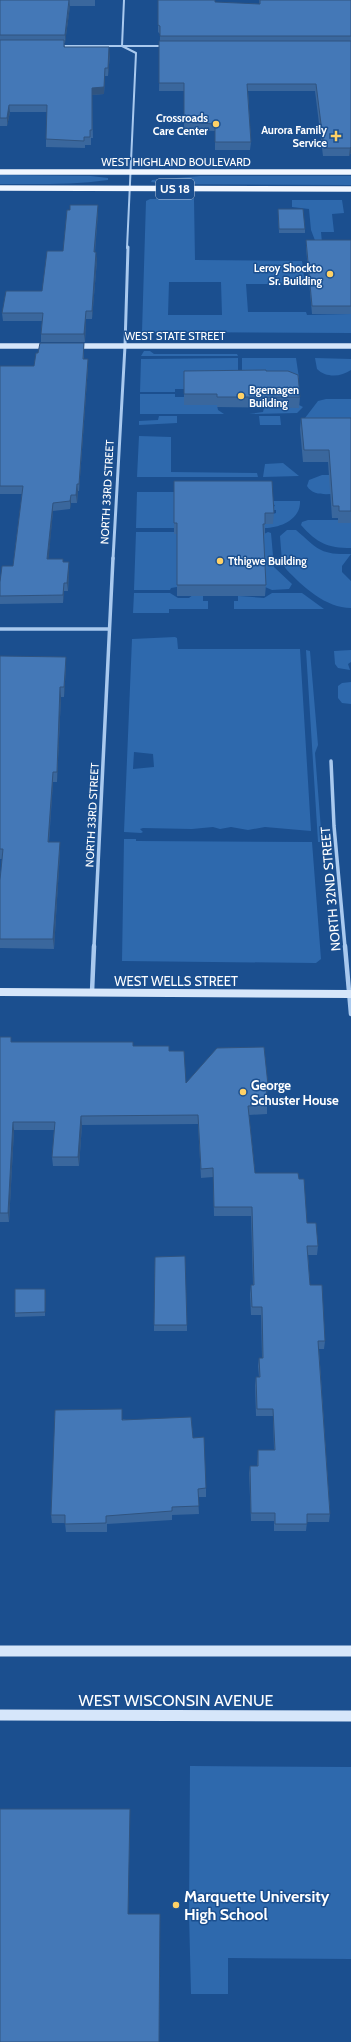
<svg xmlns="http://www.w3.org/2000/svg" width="351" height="2042" font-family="Cabin,sans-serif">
  <rect width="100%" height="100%" fill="#1b4f8f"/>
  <path fill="#2e69ad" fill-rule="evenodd" d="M 0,175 L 91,176 L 108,178 L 108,180 C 72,185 36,184 0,184 Z
    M 200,176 L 351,176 L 351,185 L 166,184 L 151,182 L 152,180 Z
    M 150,199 L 194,199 L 195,260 L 302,261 L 305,284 L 246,284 L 248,312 L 306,312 L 307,315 L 351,314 L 351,333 L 142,332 L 146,201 ZM 169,282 L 221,282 L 222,315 L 168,315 Z
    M 292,200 L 342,200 L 344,213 L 332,214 L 334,232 L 321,232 L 322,243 L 316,243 L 311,230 L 309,209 L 292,207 Z
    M 144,351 L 150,351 L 154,354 L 237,354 L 238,356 L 141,356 Z
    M 238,358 L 238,377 L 184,389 L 175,389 L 175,392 L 140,392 L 141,359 L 143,359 Z
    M 242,358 L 296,358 L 299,378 L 242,375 Z
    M 315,358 L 351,359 L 351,370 C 341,377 326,378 317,369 Z
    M 140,394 L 175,394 L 175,397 L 184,397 L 184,405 L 217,405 L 218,410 L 224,414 L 140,414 Z
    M 326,399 L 351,399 L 351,424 L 305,418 L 318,401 Z
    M 299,405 L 303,407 L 297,413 L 249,414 L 263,412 L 264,408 Z
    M 159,416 L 177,416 L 177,423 L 139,425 L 139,421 L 158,420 Z
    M 259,416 L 280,416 L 281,425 L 260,425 Z
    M 139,436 L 171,437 L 171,472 L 257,473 L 258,477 L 137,477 Z
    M 283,463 L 299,476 L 263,477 L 265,464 Z
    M 351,475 L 335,494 C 325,494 313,496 307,486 L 309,480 L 322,475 Z
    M 137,492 L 174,492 L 174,528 L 136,528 Z
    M 272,501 L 300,501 C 301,520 279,528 265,528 L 265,524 L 273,523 L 273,514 L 276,513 L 276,510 L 272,510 L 272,507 L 275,506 Z
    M 308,520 L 338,520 L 351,523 L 351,548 C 327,548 317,543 301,525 L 302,522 Z
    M 287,530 L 296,530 C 318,549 320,555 351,554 L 342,566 L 342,572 L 351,581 L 351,608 C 326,608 303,587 286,569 L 282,562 L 280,536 Z
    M 136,532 L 174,532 L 175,534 L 177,534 L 177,587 L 171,588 L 170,590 L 134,590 Z
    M 268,532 L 271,533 L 274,567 L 292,584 L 289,589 L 272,590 L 265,587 L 262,535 Z
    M 134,593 L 170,593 L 178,598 L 189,598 L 194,594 L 194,596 L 202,596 L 203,595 L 203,601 L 208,601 L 208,609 L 169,609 L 169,613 L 133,613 Z
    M 272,593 L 302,593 L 324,609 L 234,609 L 234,601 L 238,601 L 238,595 L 239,596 L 264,598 Z
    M 175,637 L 177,638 L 178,649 L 300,649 L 311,831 L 265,827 L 248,830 L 231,827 L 220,829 L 213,827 L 192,829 L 143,828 L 140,829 L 143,832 L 141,833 L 124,832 L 132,639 ZM 134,752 L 153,754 L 154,767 L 133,769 Z
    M 306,650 L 310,651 L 318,745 L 315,753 L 322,842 L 318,842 Z
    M 351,650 L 351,662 L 348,664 L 350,670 L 338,668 L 335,664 L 334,651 Z
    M 351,682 L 351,704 L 342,703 L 338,698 L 338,686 L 342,683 Z
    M 124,839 L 136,839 L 136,841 L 312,842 L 321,959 L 316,963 L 122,961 Z
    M 190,1766 L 351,1767 L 351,1959 L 228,1958 L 228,1994 L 191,1994 L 189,1914 Z"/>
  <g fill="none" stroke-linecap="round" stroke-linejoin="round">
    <path stroke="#a9c9ee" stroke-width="2" d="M 59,46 L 165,46
      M 122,46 L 124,0
      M 122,46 L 136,53 L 127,248"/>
    <path stroke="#a9c9ee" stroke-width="3" d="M 113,559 L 125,346 L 128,247"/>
    <path stroke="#a9c9ee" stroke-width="3.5" d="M 0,629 L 109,629
      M 331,761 L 334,826 L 345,947
      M 94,947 L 113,558"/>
    <path stroke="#a9c9ee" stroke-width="4.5" d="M 345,946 L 351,1014
      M 92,992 L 94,946"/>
    <path stroke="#d6e6fa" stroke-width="5.5" d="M 0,346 L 50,346
      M 74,346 L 351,346"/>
    <path stroke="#d6e6fa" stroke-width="8" d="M 0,992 L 351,994"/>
    <path stroke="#d6e6fa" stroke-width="11" d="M 0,1651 L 351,1651
      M 0,1715 L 351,1716"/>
    <path stroke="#f0f6ff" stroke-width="5.5" d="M 0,172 L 351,172
      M 0,188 L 351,189"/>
  </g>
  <path fill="#3a679d" d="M 0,0 L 95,0 L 95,6 L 70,6 L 65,43 L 64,43 L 65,47 L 110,54 L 108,76 L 105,76 L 104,94 L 92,95 L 93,138 L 91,138 L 91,145 L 85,145 L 85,148 L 46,147 L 46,139 L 47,112 L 10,112 L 7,126 L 0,126 Z
    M 158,0 L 259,4 L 259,0 L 351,0 L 351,153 L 349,156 L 323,156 L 315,91 L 248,91 L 251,142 L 250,150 L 215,150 L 215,131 L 184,130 L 184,91 L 159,91 L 160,34 L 158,32 Z
    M 278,209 L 305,229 L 305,233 L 279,233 Z
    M 98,213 L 95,252 L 97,260 L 92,319 L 86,319 L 85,342 L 41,342 L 41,334 L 42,321 L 3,321 L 2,313 L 42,291 Z
    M 306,240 L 351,240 L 351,314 L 312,314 L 306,248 Z
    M 84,343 L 84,359 L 88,359 L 88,367 L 79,491 L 78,491 L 77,503 L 71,503 L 70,509 L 53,511 L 48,559 L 63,559 L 63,562 L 69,570 L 68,591 L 64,591 L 63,603 L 0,604 L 0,582 L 13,566 L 22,494 L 0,494 L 0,366 L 34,366 L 38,353 Z
    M 184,371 L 266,371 L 300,397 L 299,408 L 217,407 L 217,405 L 184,405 Z
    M 301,418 L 351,418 L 351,523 L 338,523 L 338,518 L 332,518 L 328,462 L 303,462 L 300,429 Z
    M 174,481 L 274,513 L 273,524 L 265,524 L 265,535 L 263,535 L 266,585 L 265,596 L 177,596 L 177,534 L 174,534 Z
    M 0,656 L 66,666 L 64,697 L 61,697 L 57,782 L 53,782 L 49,842 L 60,851 L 54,949 L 0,948 L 0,880 L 2,859 L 0,859 Z
    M 0,1037 L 11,1037 L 11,1042 L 133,1046 L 169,1051 L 186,1083 L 268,1085 L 267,1094 L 266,1094 L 267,1105 L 267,1114 L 249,1115 L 255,1173 L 299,1179 L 307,1223 L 318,1246 L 317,1255 L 308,1255 L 310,1285 L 325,1341 L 324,1349 L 319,1349 L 330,1514 L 329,1522 L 307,1522 L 306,1531 L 274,1531 L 274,1521 L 251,1521 L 249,1473 L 250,1466 L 257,1466 L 258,1450 L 274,1450 L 273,1416 L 256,1416 L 255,1385 L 256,1377 L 259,1377 L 258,1366 L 259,1358 L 262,1358 L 261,1315 L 251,1315 L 250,1294 L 251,1285 L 253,1285 L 251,1216 L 214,1216 L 213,1177 L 201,1178 L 198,1124 L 82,1125 L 79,1166 L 53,1166 L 52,1157 L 54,1130 L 14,1130 L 9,1222 L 0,1222 Z
    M 45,1289 L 45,1316 L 15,1317 L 15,1313 Z
    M 154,1325 L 187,1325 L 187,1331 L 154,1331 Z
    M 123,1419 L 193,1438 L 206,1488 L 206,1497 L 198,1497 L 199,1514 L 172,1515 L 172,1520 L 107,1524 L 107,1532 L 66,1532 L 65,1523 L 52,1523 L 51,1515 Z"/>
  <path fill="#305480" d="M 70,0 L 70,6 L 65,43 L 65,35 Z
    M 109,47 L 110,54 L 108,76 L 108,68 Z
    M 105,68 L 105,76 L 104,94 L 92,95 L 93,138 L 92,88 Z
    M 9,105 L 10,112 L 7,126 L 7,118 Z
    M 351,147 L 351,153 L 349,156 L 350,148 Z
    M 98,205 L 98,213 L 94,260 L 94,252 Z
    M 96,252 L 97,260 L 92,319 L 92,311 Z
    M 86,311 L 86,319 L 85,342 L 84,334 Z
    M 88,359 L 88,367 L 79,491 L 79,484 Z
    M 77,484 L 78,491 L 77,503 L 76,495 Z
    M 71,495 L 71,503 L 70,509 L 70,501 Z
    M 53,503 L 53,511 L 48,567 L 47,559 Z
    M 69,562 L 69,570 L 68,591 L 67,583 Z
    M 64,583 L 64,591 L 63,603 L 63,595 Z
    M 66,657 L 66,666 L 64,697 L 64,687 Z
    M 60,687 L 61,697 L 57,782 L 57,772 Z
    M 53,772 L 53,782 L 48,851 L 48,842 Z
    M 60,842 L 60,851 L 54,949 L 53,939 Z
    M 81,1116 L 82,1125 L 79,1166 L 78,1157 Z
    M 13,1122 L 14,1130 L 9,1222 L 8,1213 Z
    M 45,1289 L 46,1293 L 45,1316 Z
    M 130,1809 L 130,1815 L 128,1919 L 128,1914 Z"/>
  <path fill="#4478b7" stroke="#305480" d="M 0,0 L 69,0 L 65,35 L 0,35 Z
    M 158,0 L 215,0 L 215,2 L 260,4 L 260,0 L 351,0 L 351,36 L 160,36 L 160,26 L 158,25 Z
    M 0,40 L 64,40 L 64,47 L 109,47 L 108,68 L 105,68 L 104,87 L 92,88 L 92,130 L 90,130 L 90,137 L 84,137 L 84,141 L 46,139 L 47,105 L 9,105 L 7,118 L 0,118 Z
    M 159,41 L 351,41 L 351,147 L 350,148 L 324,148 L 316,84 L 247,84 L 251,142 L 215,142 L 215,124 L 184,122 L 184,83 L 159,83 Z
    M 70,205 L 98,205 L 94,252 L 96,252 L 92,311 L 86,311 L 84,334 L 41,334 L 43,313 L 2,313 L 6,291 L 42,291 L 47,251 L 63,251 L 67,210 L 70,210 Z
    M 278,209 L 303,209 L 305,229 L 279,229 Z
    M 306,240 L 351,240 L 351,306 L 312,306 Z
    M 40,343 L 84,343 L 83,359 L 88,359 L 79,484 L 77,484 L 76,495 L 71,495 L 70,501 L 53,503 L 47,559 L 63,559 L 63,562 L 69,562 L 67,583 L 64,583 L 63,595 L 0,596 L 0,582 L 2,566 L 13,566 L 23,486 L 0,486 L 0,366 L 34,366 L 36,353 L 38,353 Z
    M 266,370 L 266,371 L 288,371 L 298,375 L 300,397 L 217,397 L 217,394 L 184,394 L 184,371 Z
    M 301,418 L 351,418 L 351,511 L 339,511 L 339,506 L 333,506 L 329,450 L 304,450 Z
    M 174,481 L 272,481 L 274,513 L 265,513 L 265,524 L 263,524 L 266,585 L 177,585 L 177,523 L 174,523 Z
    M 0,656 L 66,657 L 64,687 L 60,687 L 57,772 L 53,772 L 48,842 L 60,842 L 53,939 L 0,939 L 0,880 L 3,849 L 0,849 Z
    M 0,1037 L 11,1037 L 11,1042 L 133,1042 L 133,1046 L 169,1046 L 169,1051 L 184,1051 L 186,1083 L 217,1048 L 264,1047 L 268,1085 L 266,1085 L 267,1105 L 248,1106 L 255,1173 L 298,1173 L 299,1179 L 304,1179 L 307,1223 L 316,1223 L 318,1246 L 307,1246 L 310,1285 L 322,1285 L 325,1341 L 318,1341 L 330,1514 L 307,1514 L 307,1524 L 275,1524 L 275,1513 L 251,1513 L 250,1466 L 258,1466 L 258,1450 L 275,1450 L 273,1409 L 257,1409 L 256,1377 L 260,1377 L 259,1358 L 263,1358 L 262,1307 L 252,1307 L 251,1285 L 254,1285 L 252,1207 L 214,1207 L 213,1168 L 201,1169 L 198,1115 L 81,1116 L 78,1157 L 52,1157 L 55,1122 L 13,1122 L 8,1213 L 0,1213 Z
    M 185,1256 L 187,1325 L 154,1325 L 155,1257 Z
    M 15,1289 L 45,1289 L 45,1312 L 15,1313 Z
    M 122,1409 L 122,1420 L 191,1417 L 193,1438 L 204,1437 L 206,1488 L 198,1489 L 199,1506 L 172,1507 L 172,1511 L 106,1516 L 106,1523 L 65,1524 L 65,1515 L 51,1515 L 55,1410 Z
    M 0,1809 L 130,1809 L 128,1914 L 160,1914 L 159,2042 L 0,2042 Z"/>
  <g fill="#ffd166" stroke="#1b4f8f" stroke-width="1.5">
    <circle cx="216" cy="124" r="4"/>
    <path d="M334 130h4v4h4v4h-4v4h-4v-4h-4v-4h4z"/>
    <circle cx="330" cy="274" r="4"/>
    <circle cx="241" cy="396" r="4"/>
    <circle cx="220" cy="561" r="4"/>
    <circle cx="243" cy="1092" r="4"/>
    <circle cx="176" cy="1905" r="4"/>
  </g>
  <g text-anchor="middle" stroke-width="3" stroke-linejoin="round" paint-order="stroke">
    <g font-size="11" font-weight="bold" fill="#fff" stroke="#1b4f8f" text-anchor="end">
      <text x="208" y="122">Crossroads<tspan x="208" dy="13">Care Center</tspan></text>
      <text x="327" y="134">Aurora Family<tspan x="327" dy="13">Service</tspan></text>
      <text x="322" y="272">Leroy Shockto<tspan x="322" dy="13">Sr. Building</tspan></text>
      <text x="249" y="394" text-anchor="start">Bgemagen<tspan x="249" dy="13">Building</tspan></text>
      <text x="228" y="565" text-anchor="start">Tthigwe Building</text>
    </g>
    <g font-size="11" fill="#fff" stroke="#1b4f8f">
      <text x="176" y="166">WEST HIGHLAND BOULEVARD</text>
      <text x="175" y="340">WEST STATE STREET</text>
      <text transform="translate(107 492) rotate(-87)" y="4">NORTH 33RD STREET</text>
      <text transform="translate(92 815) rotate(-87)" y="4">NORTH 33RD STREET</text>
    </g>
    <rect fill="#1b4f8f" stroke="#bbcadd" stroke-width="1" x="156" y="179" width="38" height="20" rx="3"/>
    <g font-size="12" font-weight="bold" fill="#fff">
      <text x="175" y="193">US 18</text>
    </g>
    <g font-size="13" fill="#fff" stroke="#1b4f8f">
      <text transform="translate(330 889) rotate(-95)" y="5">NORTH 32ND STREET</text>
      <text x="176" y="986">WEST WELLS STREET</text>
    </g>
    <g font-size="13" font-weight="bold" fill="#fff" stroke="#1b4f8f" text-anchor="start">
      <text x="251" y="1090">George<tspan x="251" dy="15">Schuster House</tspan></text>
    </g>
    <g font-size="16" fill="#fff" stroke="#1b4f8f">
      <text x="176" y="1706">WEST WISCONSIN AVENUE</text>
    </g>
    <g font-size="16" font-weight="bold" fill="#fff" stroke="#1b4f8f" text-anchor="start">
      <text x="184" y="1902">Marquette University<tspan x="184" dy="18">High School</tspan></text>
    </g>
  </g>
</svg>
